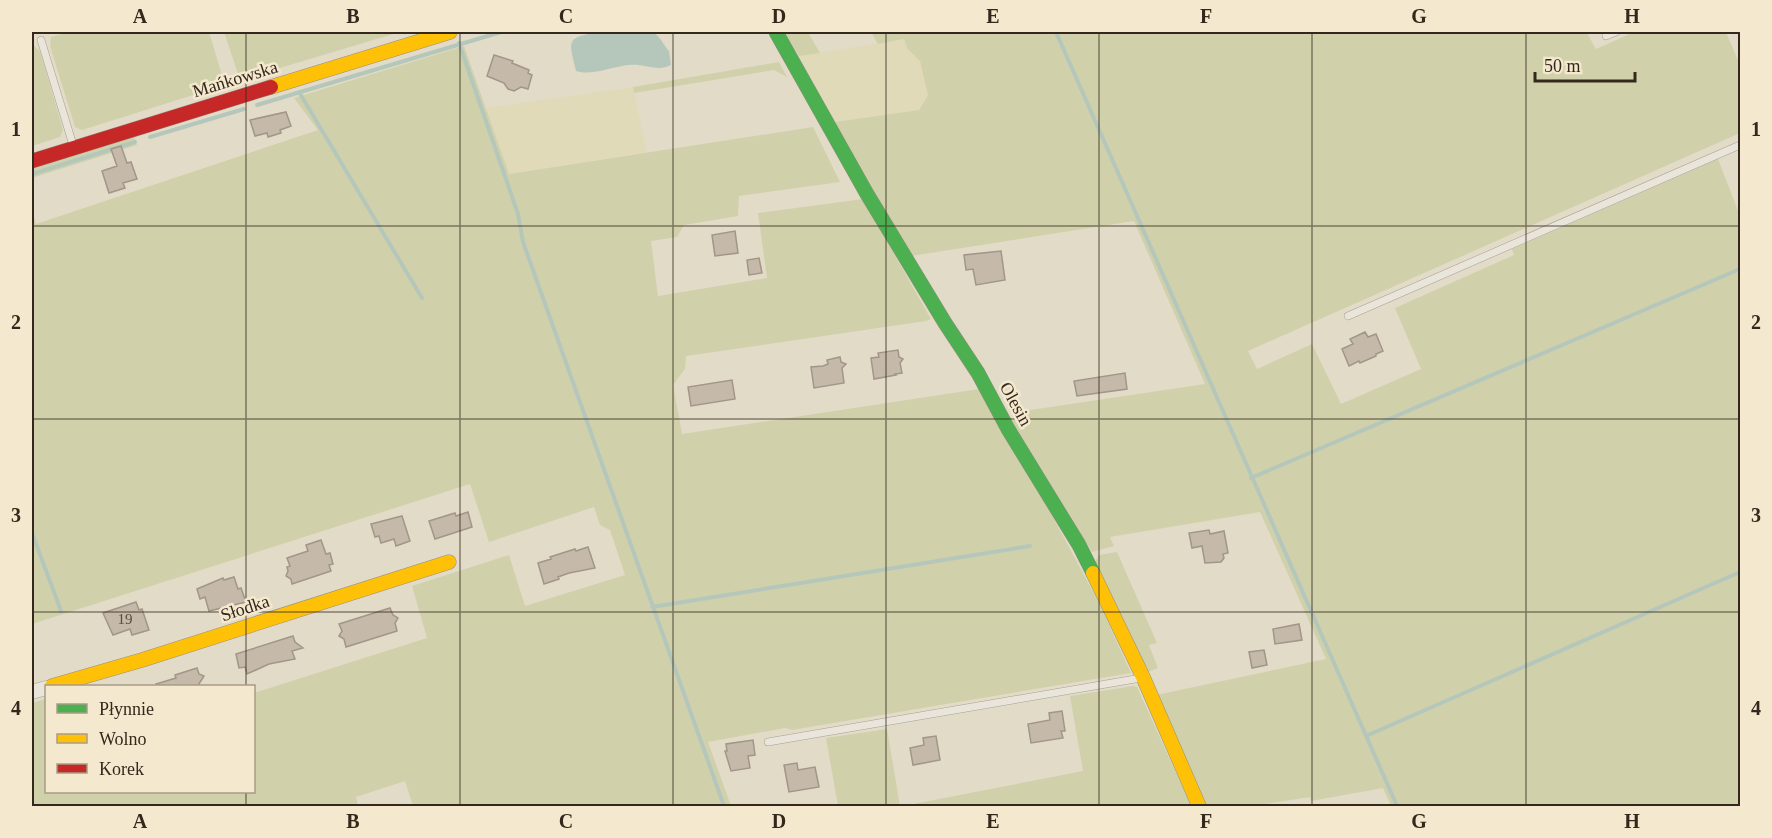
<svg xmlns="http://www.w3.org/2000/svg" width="1772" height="838" font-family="'Times New Roman',serif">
  <rect width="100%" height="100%" fill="#e2dbc8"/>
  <path fill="#e1dab9" d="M 904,39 L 907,48 L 920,61 L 925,75 L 928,95 L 919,110 L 835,122 L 799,56 Z
    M 633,87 L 647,152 L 508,174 L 485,108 Z"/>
  <path fill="#d0d1ab" d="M 68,32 L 209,32 L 225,85 L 82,130 L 75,127 L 50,46 L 51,37 Z
    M 224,32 L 400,32 L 240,80 Z
    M 784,32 L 808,32 L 820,53 L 799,56 Z
    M 871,32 L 1590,32 L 1587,33 L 1596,49 L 1634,32 L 1726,32 L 1740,65 L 1740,133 L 1248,351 L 1257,369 L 1312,344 L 1341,404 L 1421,369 L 1395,308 L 1514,255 L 1512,249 L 1718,159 L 1740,216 L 1740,806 L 1391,806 L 1383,788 L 1311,801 L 1310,797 L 1252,806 L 1205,806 L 1156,695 L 1326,659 L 1260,512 L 1110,537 L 1114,546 L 1092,552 L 1012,421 L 1017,412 L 1205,384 L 1134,221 L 911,256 L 835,122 L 919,110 L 928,95 L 920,61 L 907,48 L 904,39 L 878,44 Z
    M 32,44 L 40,51 L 63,130 L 60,137 L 32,146 Z
    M 464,46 L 509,174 L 813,127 L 840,182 L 739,196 L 738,216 L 684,225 L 677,237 L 651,241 L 658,296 L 767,278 L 758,213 L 863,199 L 931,319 L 926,321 L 686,356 L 685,369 L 673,385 L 682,434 L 979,389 L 1040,493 L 1099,603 L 1131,673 L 792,730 L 785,728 L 708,742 L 731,806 L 413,806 L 405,781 L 356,797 L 358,806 L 32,806 L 32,703 L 46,699 L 46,792 L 254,792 L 254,693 L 427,638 L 412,586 L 509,555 L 525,606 L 625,575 L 610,530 L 600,525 L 594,507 L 489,542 L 470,484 L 32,624 L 32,210 L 36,224 L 318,130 L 294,98 Z
    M 779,62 L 787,77 L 774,70 L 634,93 L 633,87 Z
    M 134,137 L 137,145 L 32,178 L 32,169 Z
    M 1117,552 L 1157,643 L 1149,645 L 1158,668 L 1148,672 L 1095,562 L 1099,555 Z
    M 1133,686 L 1137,687 L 1191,806 L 903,806 L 1083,771 L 1070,696 Z
    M 887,729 L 900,806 L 838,806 L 826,738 Z"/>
  <path fill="#b5c7bb" d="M 598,32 L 652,32 C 661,36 663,45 669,51 L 671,65 C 660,71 649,66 638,65 C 617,63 597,77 576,71 C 569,40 565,38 598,32 Z"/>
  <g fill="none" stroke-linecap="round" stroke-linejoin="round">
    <path stroke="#b5c7bb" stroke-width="4" d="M 1056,32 L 1397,806
      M 459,43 L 518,214 L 523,242 L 724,806
      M 299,92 L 422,298
      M 257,105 L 501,32
      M 150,137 L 244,109
      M 32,174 L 135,142
      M 1251,478 L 1740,269
      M 32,533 L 61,611
      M 652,607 L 1030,546
      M 1366,736 L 1740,572"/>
  </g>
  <path fill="#c5b9a9" stroke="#a19688" stroke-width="1.5" d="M 494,55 L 513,61 L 512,63 L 529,70 L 528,73 L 532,75 L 528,89 L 521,87 L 514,91 L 508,89 L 504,83 L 487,76 Z
    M 286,112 L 291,126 L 280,130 L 281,133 L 268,137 L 267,133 L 255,136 L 250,120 Z
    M 121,146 L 127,163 L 131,162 L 137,179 L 123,183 L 125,188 L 109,193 L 102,171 L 117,166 L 111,149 Z
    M 735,231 L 738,253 L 715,256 L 712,235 Z
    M 1001,251 L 1005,280 L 976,285 L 973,269 L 966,270 L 964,255 Z
    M 759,258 L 762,273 L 749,275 L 747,260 Z
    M 1365,332 L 1368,337 L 1376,334 L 1383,351 L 1376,354 L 1376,356 L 1360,363 L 1359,361 L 1349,366 L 1342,349 L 1353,344 L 1350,339 Z
    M 898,350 L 899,357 L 903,359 L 900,363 L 902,373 L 895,374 L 896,375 L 874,379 L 871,358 L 879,357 L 878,353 Z
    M 840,357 L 841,362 L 846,364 L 842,368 L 844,383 L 814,388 L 811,367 L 823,366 L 828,364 L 827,360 Z
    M 1125,373 L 1127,389 L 1077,396 L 1074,381 Z
    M 732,380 L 735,399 L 691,406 L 688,387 Z
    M 468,512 L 472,527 L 435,539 L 429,521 L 455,513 L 456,516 Z
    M 402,516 L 410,541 L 396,546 L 394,539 L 381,543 L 379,536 L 375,537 L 371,524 Z
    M 1209,530 L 1210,534 L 1224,531 L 1228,553 L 1223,554 L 1224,558 L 1221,562 L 1205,563 L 1202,546 L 1192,548 L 1189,533 Z
    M 321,540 L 326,554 L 330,553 L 333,564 L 329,565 L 331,571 L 292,584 L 291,579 L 286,576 L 288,571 L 287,567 L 290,566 L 287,558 L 308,551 L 306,545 Z
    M 588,547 L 595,568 L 569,573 L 558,577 L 559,579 L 544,584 L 538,563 L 551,559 L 550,557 L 575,549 L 576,551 Z
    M 234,577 L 238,589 L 241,588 L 246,602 L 209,611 L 205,597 L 200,599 L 197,589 L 223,578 L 224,580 Z
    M 136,602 L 139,610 L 142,609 L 149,630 L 132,635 L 130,629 L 113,635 L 103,613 Z
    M 390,608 L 393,615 L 398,618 L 395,623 L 397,631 L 346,647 L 344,639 L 339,636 L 342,631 L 339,624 Z
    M 1299,624 L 1302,640 L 1275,644 L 1273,629 Z
    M 293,636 L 295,642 L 303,648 L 292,651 L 295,659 L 269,664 L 247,674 L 245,667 L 239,668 L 236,654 Z
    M 1264,650 L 1267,665 L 1252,668 L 1249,652 Z
    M 197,668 L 199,674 L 204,676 L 197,687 L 157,687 L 156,684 L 176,678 L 175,675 Z
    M 1062,711 L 1065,731 L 1061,731 L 1063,738 L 1031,743 L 1028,724 L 1050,720 L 1049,713 Z
    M 936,736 L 940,760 L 913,765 L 910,748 L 924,745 L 923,738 Z
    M 753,740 L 755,755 L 748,756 L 750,768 L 731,771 L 725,751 L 727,751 L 726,744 Z
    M 797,763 L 798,770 L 815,767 L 819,787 L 789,792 L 784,765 Z"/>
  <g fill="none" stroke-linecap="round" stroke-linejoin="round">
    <g stroke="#a7a092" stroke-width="8">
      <path id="lane" d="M 1606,36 L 1616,32
        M 41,40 L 73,145
        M 1348,316 L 1740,145
        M 768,742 L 1141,678"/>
    </g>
    <g stroke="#a7a092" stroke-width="15">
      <path id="street" d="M 32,692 L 46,688"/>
    </g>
    <g stroke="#968f82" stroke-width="15">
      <path id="fast" d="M 776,32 L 867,194 L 945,323 L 978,373 L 1008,429 L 1079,545 L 1093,573"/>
    </g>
    <g stroke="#968f82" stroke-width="15">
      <path id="slow" d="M 271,87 L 450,32
        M 1093,573 L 1143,677 L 1199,806
        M 52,686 L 142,660 L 449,562"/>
    </g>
    <g stroke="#968f82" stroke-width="15">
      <path id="jam" d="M 32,161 L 271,87"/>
    </g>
    <use href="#lane" stroke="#eae5da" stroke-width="7"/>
    <use href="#street" stroke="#eae5da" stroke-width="14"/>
    <use href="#fast" stroke="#4caf50" stroke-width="14"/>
    <use href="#slow" stroke="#ffc107" stroke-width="14"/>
    <use href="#jam" stroke="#c62828" stroke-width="14"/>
  </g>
  <path fill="none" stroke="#34281c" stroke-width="1.5" stroke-opacity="0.55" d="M 246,32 L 246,686M 460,32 L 460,806M 673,32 L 673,806M 886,32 L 886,806M 1099,32 L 1099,806M 1312,32 L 1312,806M 1526,32 L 1526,806M 32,226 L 1740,226M 32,419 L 1740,419M 32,612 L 1740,612M 246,792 L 246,806"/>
  <g text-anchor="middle" stroke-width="5" stroke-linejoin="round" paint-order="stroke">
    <g font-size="15" fill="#584c3f">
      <text x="125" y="624">19</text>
    </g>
    <g font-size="18" fill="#34281c" stroke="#f4e9ce">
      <text transform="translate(235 79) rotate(-17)" y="6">Mańkowska</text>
      <text transform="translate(1016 404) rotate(61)" y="6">Olesin</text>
      <text transform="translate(245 608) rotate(-18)" y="6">Słodka</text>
    </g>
  </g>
  <rect width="1772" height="838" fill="none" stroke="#f4e9ce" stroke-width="66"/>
  <rect x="45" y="685" width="210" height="108" fill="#f4e9ce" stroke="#a79c87" stroke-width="1.5"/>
  <rect x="57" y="704" width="30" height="9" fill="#4caf50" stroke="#a79c87" stroke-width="1.5"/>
  <text x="99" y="715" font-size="18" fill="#34281c">Płynnie</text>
  <rect x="57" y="734" width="30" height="9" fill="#ffc107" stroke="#a79c87" stroke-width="1.5"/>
  <text x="99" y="745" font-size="18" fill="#34281c">Wolno</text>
  <rect x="57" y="764" width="30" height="9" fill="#c62828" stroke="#a79c87" stroke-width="1.5"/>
  <text x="99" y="775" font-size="18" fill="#34281c">Korek</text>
  <path d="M1535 72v9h100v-9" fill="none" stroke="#34281c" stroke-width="3"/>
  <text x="1544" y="72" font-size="18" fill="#34281c" stroke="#f4e9ce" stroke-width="4.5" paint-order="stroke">50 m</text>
  <rect x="33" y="33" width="1706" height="772" fill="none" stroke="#34281c" stroke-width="2"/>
  <g font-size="20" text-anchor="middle" font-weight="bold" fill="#34281c">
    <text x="140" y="23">A</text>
    <text x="353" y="23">B</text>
    <text x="566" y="23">C</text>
    <text x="779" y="23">D</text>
    <text x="993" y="23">E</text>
    <text x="1206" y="23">F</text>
    <text x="1419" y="23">G</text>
    <text x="1632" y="23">H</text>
    <text x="16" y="136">1</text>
    <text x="1756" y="136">1</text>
    <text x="16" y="329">2</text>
    <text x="1756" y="329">2</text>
    <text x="16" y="522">3</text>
    <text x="1756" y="522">3</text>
    <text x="16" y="715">4</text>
    <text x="1756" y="715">4</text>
    <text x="140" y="828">A</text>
    <text x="353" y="828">B</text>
    <text x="566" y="828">C</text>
    <text x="779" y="828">D</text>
    <text x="993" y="828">E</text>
    <text x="1206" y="828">F</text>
    <text x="1419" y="828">G</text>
    <text x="1632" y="828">H</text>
  </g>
</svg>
